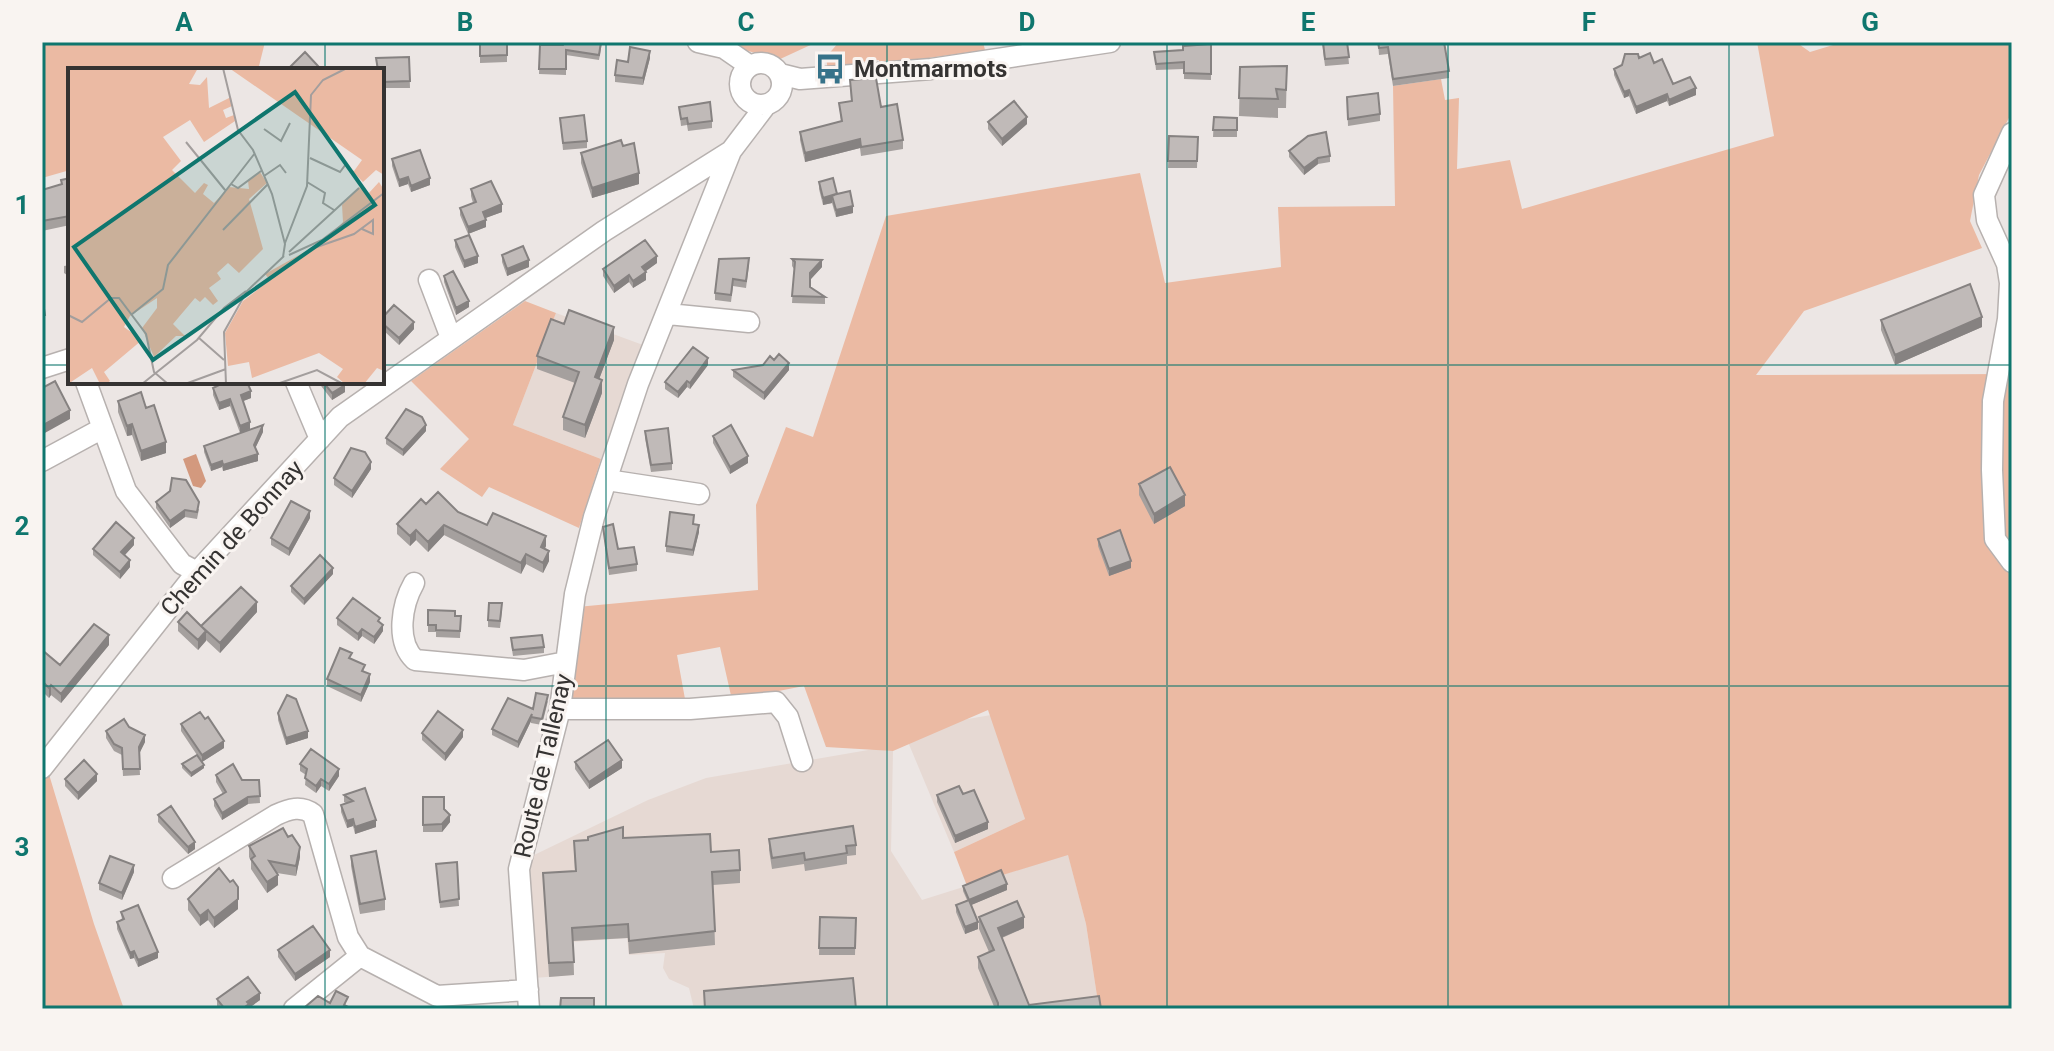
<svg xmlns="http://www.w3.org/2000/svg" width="2054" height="1051" font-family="Roboto,sans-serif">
  <rect width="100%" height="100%" fill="#ece6e4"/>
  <path fill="#e6d9d3" d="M 556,313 L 643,345 L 601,459 L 513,425 Z
    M 991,715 L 1025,819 L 954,852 L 908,742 L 962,720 Z
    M 874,749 L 893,751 L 891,851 L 922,900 L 1068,854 L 1086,924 L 1099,1009 L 694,1009 L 689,988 L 669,979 L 663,968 L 665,953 L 629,955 L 627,938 L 572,942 L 574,975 L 533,978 L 526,880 L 532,856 L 648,800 L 706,778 Z"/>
  <path fill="#ebbaa3" d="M 42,42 L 265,42 L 258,70 L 70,70 L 70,170 L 42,178 Z
    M 719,42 L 817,42 L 778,60 Z
    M 839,42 L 983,42 L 985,50 L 879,65 L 879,60 L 861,62 L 861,66 L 828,71 L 826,57 Z
    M 1757,42 L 1796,42 L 1810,52 L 1843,42 L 1913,45 L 2012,42 L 2012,112 L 1979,175 L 1970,221 L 1982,248 L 1804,311 L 1756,375 L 2009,374 L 2012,356 L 2012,1009 L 1099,1009 L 1086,924 L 1068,855 L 967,886 L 954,852 L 1025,819 L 988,710 L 893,751 L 826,747 L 804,686 L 732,700 L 720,647 L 677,655 L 685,699 L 571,702 L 577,607 L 758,590 L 756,505 L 786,427 L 813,437 L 886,216 L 1140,173 L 1165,283 L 1281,267 L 1278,207 L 1395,206 L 1393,86 L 1441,79 L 1445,100 L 1459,98 L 1457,169 L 1510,160 L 1522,209 L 1774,136 Z
    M 525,301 L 556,313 L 513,425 L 601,459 L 579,528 L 489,487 L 482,497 L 440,469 L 469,439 L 411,381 Z
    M 42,751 L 94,924 L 124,1009 L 42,1009 Z"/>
  <path fill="#d3997e" d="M 196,454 L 206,481 L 201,488 L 193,486 L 183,459 Z"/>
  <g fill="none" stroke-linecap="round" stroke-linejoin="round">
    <g stroke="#b7b1af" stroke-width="23">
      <path id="minor" d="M 698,42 L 724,48 L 750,66
        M740 84a21 21 0 1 1 42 0a21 21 0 1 1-42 0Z
        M 780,74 L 800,79 L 931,69 L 1110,42
        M 2012,133 L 1984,195 L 1987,220 L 2007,264 L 2010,283 L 2008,319 L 1993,401 L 1992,470 L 1995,539 L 2012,562
        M 429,280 L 451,338
        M 668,314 L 749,322
        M 42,368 L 70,359
        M 86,382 L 126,491 L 182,564 L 197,572
        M 296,382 L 320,439
        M 42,461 L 103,428
        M 607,480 L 699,494
        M 414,583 C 402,604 395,641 415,660 L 524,670 L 566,662
        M 560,709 L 690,709 L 776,702 L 788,717 L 802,761
        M 42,768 L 197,572 L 340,417 L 604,231 L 731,151
        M 173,878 L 276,815 C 289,809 301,805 313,814 L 348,937 L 360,956
        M 360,956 L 437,996 L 528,990
        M 294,1009 L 360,956
        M 529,1009 L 519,869 L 560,709 L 575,594 L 594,517 L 638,384 L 731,151 L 766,105"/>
    </g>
    <use href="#minor" stroke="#fff" stroke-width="20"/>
  </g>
  <path fill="#a5a09e" d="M 480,42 L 507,42 L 507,62 L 480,63 Z
    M 602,42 L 599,60 L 566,55 L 566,75 L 539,74 L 540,45 L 563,45 Z
    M 1322,42 L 1347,42 L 1349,64 L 1325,66 Z
    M 1378,42 L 1449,71 L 1449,78 L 1393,86 L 1388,54 L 1379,55 Z
    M 1211,44 L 1211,80 L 1184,79 L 1184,69 L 1156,70 L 1154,52 L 1183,50 Z
    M 409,57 L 410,88 L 382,88 L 382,70 L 377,70 L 376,58 Z
    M 650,58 L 643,85 L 615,82 L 615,75 L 628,62 Z
    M 1639,58 L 1654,63 L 1673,84 L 1696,95 L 1669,106 L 1667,101 L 1636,114 L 1629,96 L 1624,98 L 1614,75 L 1614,69 Z
    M 1287,66 L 1286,108 L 1278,108 L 1278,118 L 1239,116 L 1240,67 Z
    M 850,80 L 881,107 L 903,140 L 903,149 L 861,156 L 860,148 L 805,162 L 800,140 L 800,132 L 841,121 L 839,103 L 851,101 Z
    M 1347,97 L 1380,114 L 1380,121 L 1348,126 Z
    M 679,107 L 712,121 L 712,128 L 688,131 L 687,125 L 681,126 Z
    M 1214,117 L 1237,118 L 1237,137 L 1213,137 Z
    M 560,118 L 587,141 L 587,148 L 563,150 Z
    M 988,122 L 1027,124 L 1002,146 L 988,129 Z
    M 1169,136 L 1198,137 L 1197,168 L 1168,168 Z
    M 1289,151 L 1330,156 L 1330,162 L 1318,164 L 1304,175 L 1289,157 Z
    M 581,153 L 639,184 L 592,198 L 581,163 Z
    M 392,159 L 430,185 L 411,192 L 408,184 L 399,187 L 392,166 Z
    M 70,178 L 70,225 L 42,231 L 42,190 L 61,184 L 61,180 Z
    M 819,182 L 837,194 L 853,213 L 836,217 L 832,203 L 823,205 L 819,189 Z
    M 471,189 L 502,212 L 485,218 L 486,227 L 468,234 L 460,215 L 460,208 L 473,203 L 471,196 Z
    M 455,240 L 478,263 L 464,268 L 455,247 Z
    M 502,255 L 529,267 L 507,276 L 502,262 Z
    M 792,259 L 822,267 L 810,280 L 810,287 L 825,297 L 825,304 L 792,303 L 794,269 L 792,266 Z
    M 657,263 L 645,271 L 646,280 L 633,288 L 629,282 L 614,293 L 603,276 L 603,269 Z
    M 70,265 L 70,277 L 64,273 L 64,266 Z
    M 749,265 L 746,288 L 733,286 L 731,302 L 715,300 L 715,293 Z
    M 444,276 L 469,307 L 456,315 L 444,282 Z
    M 42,296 L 45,315 L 45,325 L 42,325 Z
    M 382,318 L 414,329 L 399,345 L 382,329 Z
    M 1881,320 L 1982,327 L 1895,365 L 1881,330 Z
    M 564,324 L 614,340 L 599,379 L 602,393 L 585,438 L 563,430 L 563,417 L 575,383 L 537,369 L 537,356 Z
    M 708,365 L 690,389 L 687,387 L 678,398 L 665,389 L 665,382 Z
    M 733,370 L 789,370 L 764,400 L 733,377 Z
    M 318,382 L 343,382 L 345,392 L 332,400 Z
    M 213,388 L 251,398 L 243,401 L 250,429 L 240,433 L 230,406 L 219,410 L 213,395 Z
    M 118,401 L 146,408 L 166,453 L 141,461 L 132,435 L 127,436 L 118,412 Z
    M 426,431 L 403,456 L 386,444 L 386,438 Z
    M 645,431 L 672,463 L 672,470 L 651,472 L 645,438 Z
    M 263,432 L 255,448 L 258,461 L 223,471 L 222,467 L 211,471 L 204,452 L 204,446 Z
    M 713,436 L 748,463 L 730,474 L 713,443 Z
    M 371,469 L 352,498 L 334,485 L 334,478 Z
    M 1139,484 L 1185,506 L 1154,524 L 1139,495 Z
    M 156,502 L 199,509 L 197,519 L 185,517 L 170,528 L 156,508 Z
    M 426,504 L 458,512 L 487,525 L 546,546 L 545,548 L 549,561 L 543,573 L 526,564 L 521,574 L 444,535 L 428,552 L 416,540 L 410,546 L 397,534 L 397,524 Z
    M 310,518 L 289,556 L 271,545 L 271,538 Z
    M 694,525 L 699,532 L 693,556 L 666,552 L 666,546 Z
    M 603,527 L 618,549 L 637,564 L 637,571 L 609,575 Z
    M 1098,539 L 1131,568 L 1109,576 L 1098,546 Z
    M 134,545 L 125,555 L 130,567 L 120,579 L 93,555 L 93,549 Z
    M 333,574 L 304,605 L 291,592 L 291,586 Z
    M 428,610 L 461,616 L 460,638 L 436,637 L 436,632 L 428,632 Z
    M 502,610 L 500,628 L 488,627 L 488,620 Z
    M 257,612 L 220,653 L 206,640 L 198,650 L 178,631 L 178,622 L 201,626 Z
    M 337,618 L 380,622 L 383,631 L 374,644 L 362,636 L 358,641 L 337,625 Z
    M 511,643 L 544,647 L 544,653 L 513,656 Z
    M 109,645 L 61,703 L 51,695 L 49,698 L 42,691 L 42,650 L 60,665 Z
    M 352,660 L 365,672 L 370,682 L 361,702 L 327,686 L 327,679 Z
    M 548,701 L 542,725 L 531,723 L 531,721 L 518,748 L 492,735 L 492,729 Z
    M 278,713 L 308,738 L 286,745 L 278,720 Z
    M 181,724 L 224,748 L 202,762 L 204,768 L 191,777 L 182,768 L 182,764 L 201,761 L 181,731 Z
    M 129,727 L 145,742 L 139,754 L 140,775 L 123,776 L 122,755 L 114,751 L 106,738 L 106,731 Z
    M 422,733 L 463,737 L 445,761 L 422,740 Z
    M 575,762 L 622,768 L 589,789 L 575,769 Z
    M 300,764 L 339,776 L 329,791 L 321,786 L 316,793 L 305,785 L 306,775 L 300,771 Z
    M 216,775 L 242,780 L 259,780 L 260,803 L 248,804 L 222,820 L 214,806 L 214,799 L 223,794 L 216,782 Z
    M 65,779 L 97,781 L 78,800 L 65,786 Z
    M 365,788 L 376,827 L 355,834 L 353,826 L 347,828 L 341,812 L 341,805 L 346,803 L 344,802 L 344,795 Z
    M 963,794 L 988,829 L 955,843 L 937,802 L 937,795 Z
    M 423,797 L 450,822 L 442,832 L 423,832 Z
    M 158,815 L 195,849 L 188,854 L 158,822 Z
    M 623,838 L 711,852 L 740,870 L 740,883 L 713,885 L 715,945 L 629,954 L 628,938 L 573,941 L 574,975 L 549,977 L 543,873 L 575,871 L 574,841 Z
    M 769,839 L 856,845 L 856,855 L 847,856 L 847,864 L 805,871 L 804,864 L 772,869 L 769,850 Z
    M 249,846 L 300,857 L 296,876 L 277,873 L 278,885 L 267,893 L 251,869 L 251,861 L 249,857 Z
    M 351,856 L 385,899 L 385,910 L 360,914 L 351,866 Z
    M 457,862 L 459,906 L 440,908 L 436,864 Z
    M 134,872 L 122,900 L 99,890 L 99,883 Z
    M 230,882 L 238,909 L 214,928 L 208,920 L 200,926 L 188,910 L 188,899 Z
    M 963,886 L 1007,890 L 971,905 L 978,929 L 965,934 L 956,912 L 956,905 L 967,900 L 963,891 Z
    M 121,912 L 158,958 L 138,967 L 134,958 L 130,959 L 117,929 L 117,922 L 122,920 Z
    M 820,917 L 856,918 L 855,955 L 819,955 Z
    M 979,917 L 1024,928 L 1002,938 L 1029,1005 L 1101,1009 L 995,1009 L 978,968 L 978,957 L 989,952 L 979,929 Z
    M 278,950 L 330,957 L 295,981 L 278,957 Z
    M 217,999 L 260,1000 L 249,1008 L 249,1009 L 220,1009 L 217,1006 Z"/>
  <path fill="#868281" d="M 650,51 L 650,58 L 643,85 L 643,78 Z
    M 1696,88 L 1696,95 L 1669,106 L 1669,100 Z
    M 1629,90 L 1629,96 L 1624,98 L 1624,92 Z
    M 1667,94 L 1667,101 L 1636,114 L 1636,107 Z
    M 1027,117 L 1027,124 L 1002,146 L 1002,139 Z
    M 860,139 L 860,148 L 805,162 L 805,153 Z
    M 1318,158 L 1318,164 L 1304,175 L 1304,168 Z
    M 639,173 L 639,184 L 592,198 L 592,188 Z
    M 408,177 L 408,184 L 399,187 L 399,180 Z
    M 430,178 L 430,185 L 411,192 L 411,186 Z
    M 836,194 L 832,196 L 832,203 L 823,205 L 823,198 Z
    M 502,204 L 502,212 L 483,219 L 483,212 Z
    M 853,206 L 853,213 L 836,217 L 836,210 Z
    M 486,220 L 486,227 L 468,234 L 468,227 Z
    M 478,256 L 478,263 L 464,268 L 464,261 Z
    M 657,256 L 657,263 L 642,274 L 642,267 Z
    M 529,260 L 529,267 L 507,276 L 507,269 Z
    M 822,260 L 822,267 L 810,280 L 810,273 Z
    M 646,272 L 646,280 L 633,288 L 633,281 Z
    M 629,275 L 629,282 L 614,293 L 614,286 Z
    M 469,301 L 469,307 L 456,315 L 456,308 Z
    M 1982,317 L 1982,327 L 1895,365 L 1895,355 Z
    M 414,322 L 414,329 L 399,345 L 399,338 Z
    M 614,327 L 614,340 L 595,390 L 595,377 Z
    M 708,358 L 708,365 L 690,389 L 690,383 Z
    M 789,363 L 789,370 L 764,400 L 764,393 Z
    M 602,380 L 602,393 L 585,438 L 585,425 Z
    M 687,381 L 687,387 L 678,398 L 678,392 Z
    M 345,385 L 345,392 L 332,400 L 332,393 Z
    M 251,391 L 251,398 L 241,402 L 241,395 Z
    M 230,399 L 230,406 L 219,410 L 219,403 Z
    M 70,410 L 70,419 L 43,434 L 43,425 Z
    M 250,422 L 250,429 L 240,433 L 240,426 Z
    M 132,424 L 132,435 L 127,436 L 127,426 Z
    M 263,425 L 263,432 L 254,451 L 254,445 Z
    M 426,425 L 426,431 L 403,456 L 403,450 Z
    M 166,442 L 166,453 L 141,461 L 141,451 Z
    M 258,454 L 258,461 L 223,471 L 223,465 Z
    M 748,456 L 748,463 L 730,474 L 730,467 Z
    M 222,461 L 222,467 L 211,471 L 211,465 Z
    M 371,462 L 371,469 L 352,498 L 352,491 Z
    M 1185,495 L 1185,506 L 1154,524 L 1154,514 Z
    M 185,510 L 185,517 L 170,528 L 170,521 Z
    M 310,511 L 310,518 L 289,556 L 289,549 Z
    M 444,525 L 444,535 L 428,552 L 428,542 Z
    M 699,525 L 699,532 L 693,556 L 693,550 Z
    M 416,530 L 416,540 L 410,546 L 410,536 Z
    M 546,536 L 546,546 L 541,557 L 541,547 Z
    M 134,538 L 134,545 L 121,559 L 121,552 Z
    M 549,551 L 549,561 L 543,573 L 543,563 Z
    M 526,554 L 526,564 L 521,574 L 521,563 Z
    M 130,560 L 130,567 L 120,579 L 120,572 Z
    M 1131,561 L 1131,568 L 1109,576 L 1109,569 Z
    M 333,568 L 333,574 L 304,605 L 304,599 Z
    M 257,602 L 257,612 L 220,653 L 220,643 Z
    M 383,625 L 383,631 L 374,644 L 374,637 Z
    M 362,629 L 362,636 L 358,641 L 358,634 Z
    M 206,631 L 206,641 L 198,650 L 198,640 Z
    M 109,635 L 109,645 L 61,703 L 61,694 Z
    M 370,674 L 370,682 L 361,702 L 361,695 Z
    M 51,685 L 51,695 L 49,698 L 49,688 Z
    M 532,714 L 531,721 L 518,748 L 518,742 Z
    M 463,730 L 463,737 L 445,761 L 445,754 Z
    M 308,731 L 308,738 L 286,745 L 286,738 Z
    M 145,735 L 145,742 L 139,754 L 139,747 Z
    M 224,741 L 224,748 L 202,762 L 202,755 Z
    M 622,760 L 622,768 L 589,789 L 589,782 Z
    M 204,765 L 204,768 L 191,777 L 191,773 Z
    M 339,769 L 339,776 L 329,791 L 329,784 Z
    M 97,774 L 97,781 L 78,800 L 78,793 Z
    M 321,779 L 321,786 L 316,793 L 316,786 Z
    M 248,797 L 248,804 L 222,820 L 222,813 Z
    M 450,815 L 450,822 L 442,832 L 442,824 Z
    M 353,819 L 353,826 L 347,828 L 347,821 Z
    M 376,820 L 376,827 L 355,834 L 355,827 Z
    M 988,822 L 988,829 L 955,843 L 955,836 Z
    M 195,842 L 195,849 L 188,854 L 188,847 Z
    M 300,847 L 300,857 L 296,876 L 296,866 Z
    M 134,865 L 134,872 L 122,900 L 122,893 Z
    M 278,875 L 278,885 L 267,893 L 267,882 Z
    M 1007,884 L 1007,890 L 969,906 L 969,900 Z
    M 238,899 L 238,909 L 214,928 L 214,918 Z
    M 208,910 L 208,920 L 200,926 L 200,916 Z
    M 1024,917 L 1024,928 L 998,939 L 998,928 Z
    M 978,922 L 978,929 L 965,934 L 965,927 Z
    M 330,950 L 330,957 L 295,981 L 295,974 Z
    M 134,951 L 134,958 L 130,959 L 130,953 Z
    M 158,952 L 158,958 L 138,967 L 138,960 Z
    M 260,993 L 260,1000 L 249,1008 L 249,1009 L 242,1009 L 247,1002 Z"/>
  <path fill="#c0bab8" stroke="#868281" stroke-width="2" d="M 480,42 L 507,42 L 507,55 L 480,56 Z
    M 564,42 L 601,42 L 599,55 L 566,50 L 566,69 L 539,69 L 540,45 L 563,45 Z
    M 1323,42 L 1347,42 L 1349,57 L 1325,59 Z
    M 1378,42 L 1444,42 L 1449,71 L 1393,79 L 1388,47 L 1379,48 Z
    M 1211,44 L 1211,74 L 1184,73 L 1184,62 L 1156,64 L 1154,52 L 1183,50 L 1183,46 Z
    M 630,47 L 650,51 L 643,78 L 615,75 L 617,60 L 628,62 Z
    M 305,52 L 318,66 L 314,70 L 287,70 Z
    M 1650,53 L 1654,63 L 1662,59 L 1673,84 L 1690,77 L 1696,88 L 1669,100 L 1667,94 L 1636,107 L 1629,90 L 1624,92 L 1614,69 L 1622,65 L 1625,54 L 1638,54 L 1639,58 Z
    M 409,57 L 410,81 L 382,82 L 382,70 L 378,70 L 376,58 Z
    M 1287,66 L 1286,90 L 1276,89 L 1278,99 L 1239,98 L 1240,67 Z
    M 876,78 L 881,107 L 897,104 L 903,140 L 861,147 L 860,139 L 805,153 L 800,132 L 842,121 L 839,103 L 852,101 L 850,80 Z
    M 1378,93 L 1380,114 L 1348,119 L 1347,97 Z
    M 1014,101 L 1027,117 L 1002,139 L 988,122 Z
    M 710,102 L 712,121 L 688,124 L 687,118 L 681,119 L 679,107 Z
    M 584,115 L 587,141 L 563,143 L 560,118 Z
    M 1214,117 L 1237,118 L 1237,130 L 1213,130 Z
    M 1326,132 L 1330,156 L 1318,158 L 1304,168 L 1289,151 L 1308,136 Z
    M 1169,136 L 1198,137 L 1197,161 L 1168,161 Z
    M 621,140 L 623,146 L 634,143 L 639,173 L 592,188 L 581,153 Z
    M 420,150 L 430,178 L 411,186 L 408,177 L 399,180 L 392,159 Z
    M 70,178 L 70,216 L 42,221 L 42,190 L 62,184 L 61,180 Z
    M 833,178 L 837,194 L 850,191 L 853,206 L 836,210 L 832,196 L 836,194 L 823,198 L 819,182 Z
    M 491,181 L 502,204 L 483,212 L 486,220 L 468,227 L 460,208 L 476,202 L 471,189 Z
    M 469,235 L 478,256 L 464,261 L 455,240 Z
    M 645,240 L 657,256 L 642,267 L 646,272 L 633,281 L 629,275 L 614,286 L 603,269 Z
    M 523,246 L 529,260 L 507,269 L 502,255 Z
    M 749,258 L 746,281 L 733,279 L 731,295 L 715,293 L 719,259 Z
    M 792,259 L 822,260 L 810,273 L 810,287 L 825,297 L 792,296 L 795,262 Z
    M 453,271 L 469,301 L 456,308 L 444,276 Z
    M 1970,284 L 1982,317 L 1895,355 L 1881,320 Z
    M 42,296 L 45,315 L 42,316 Z
    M 394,305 L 414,322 L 399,338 L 382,323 L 382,318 Z
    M 569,310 L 614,327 L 595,377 L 602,380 L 585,425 L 563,417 L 579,372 L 537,356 L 551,319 L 564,324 Z
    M 693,347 L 708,358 L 690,383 L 687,381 L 678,392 L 665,382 Z
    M 779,354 L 789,363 L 764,393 L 733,370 L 763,365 L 770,356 L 774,360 Z
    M 55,381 L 70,410 L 43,425 L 42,388 Z
    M 225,382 L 247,382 L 251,391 L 241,395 L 250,422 L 240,426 L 230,399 L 219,403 L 213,388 Z
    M 323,382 L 343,382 L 345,385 L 332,393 Z
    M 141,392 L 146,408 L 154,405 L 166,442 L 141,451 L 132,424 L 127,426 L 118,401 Z
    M 406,409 L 422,417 L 426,425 L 403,450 L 386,438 Z
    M 263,425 L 254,445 L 258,454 L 223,465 L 222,461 L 211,465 L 204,446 Z
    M 731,425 L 748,456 L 730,467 L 713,436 Z
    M 668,428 L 672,463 L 651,465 L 645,431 Z
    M 351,448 L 365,452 L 371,462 L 352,491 L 334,478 Z
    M 1170,467 L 1185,495 L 1154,514 L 1139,484 Z
    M 172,478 L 186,480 L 199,502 L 197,512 L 185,510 L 170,521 L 156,502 L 170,491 Z
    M 438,492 L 458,512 L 487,525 L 493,513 L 546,536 L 541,547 L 549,551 L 543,563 L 526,554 L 521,563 L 444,525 L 428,542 L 416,530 L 410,536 L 397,524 L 421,499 L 426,504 Z
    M 291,501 L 310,511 L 289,549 L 271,538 Z
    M 670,512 L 694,515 L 693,524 L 699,525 L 693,550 L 666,546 Z
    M 116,522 L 134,538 L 121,552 L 130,560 L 120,572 L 93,549 Z
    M 613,524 L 618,549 L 634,547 L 637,564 L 609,568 L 603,527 Z
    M 1120,530 L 1131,561 L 1109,569 L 1098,539 Z
    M 320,555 L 333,568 L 304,599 L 291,586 Z
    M 241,587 L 257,602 L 220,643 L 201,626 L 206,631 L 198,640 L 178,622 L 187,612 L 201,626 Z
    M 353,598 L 380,618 L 378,621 L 383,625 L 374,637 L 362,629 L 358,634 L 337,618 Z
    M 489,603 L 502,603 L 500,621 L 488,620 Z
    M 428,610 L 455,611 L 455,616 L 461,616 L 460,631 L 436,630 L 436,625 L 428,625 Z
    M 94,624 L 109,635 L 61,694 L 51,685 L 49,688 L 42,681 L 42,650 L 60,665 Z
    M 542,635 L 544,647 L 513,650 L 511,638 Z
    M 340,648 L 352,653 L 349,658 L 365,665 L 362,671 L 370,674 L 361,695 L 327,679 Z
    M 536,693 L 548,695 L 542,719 L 531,717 L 532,714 L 518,742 L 492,729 L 508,698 L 533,709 Z
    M 287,695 L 296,699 L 308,731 L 286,738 L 278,713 Z
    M 438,711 L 463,730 L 445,754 L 422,733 Z
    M 200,712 L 205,719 L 208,717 L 224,741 L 202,755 L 181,724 Z
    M 124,719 L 129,727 L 145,735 L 139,747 L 140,769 L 123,769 L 122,748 L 114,744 L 106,731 Z
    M 608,740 L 622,760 L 589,782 L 575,762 Z
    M 311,749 L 339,769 L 329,784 L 321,779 L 316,786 L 305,778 L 307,769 L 300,764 Z
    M 197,755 L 204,765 L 191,773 L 182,764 Z
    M 84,760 L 97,774 L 78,793 L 65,779 Z
    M 233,764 L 242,780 L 259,780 L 260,796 L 248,797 L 222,813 L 214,799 L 226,792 L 216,775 Z
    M 959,786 L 963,794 L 974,790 L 988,822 L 955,836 L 937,795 Z
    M 365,788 L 376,820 L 355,827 L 353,819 L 347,821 L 341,805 L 353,801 L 344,795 Z
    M 423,797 L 444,797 L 444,809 L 450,815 L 442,824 L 423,825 Z
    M 171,806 L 195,842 L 188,847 L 158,815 Z
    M 853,826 L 856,845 L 846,846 L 847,853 L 805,860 L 804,853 L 772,858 L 769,839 Z
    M 623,827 L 623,838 L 710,834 L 711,852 L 739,850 L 740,870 L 712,872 L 715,931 L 629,941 L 628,924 L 572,928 L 574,962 L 549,963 L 543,873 L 576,871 L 574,841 L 588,840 L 588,837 Z
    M 283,828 L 288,837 L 292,835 L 300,847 L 296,866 L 269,861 L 278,875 L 267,882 L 251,859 L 255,856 L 249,846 Z
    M 376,851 L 385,899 L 360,904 L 351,856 Z
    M 110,856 L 134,865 L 122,893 L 99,883 Z
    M 457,862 L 459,899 L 440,902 L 436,864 Z
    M 219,868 L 230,882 L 233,880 L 238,887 L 238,899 L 214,918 L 208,910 L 200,916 L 188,899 Z
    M 1001,870 L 1007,884 L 969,900 L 963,886 Z
    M 969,900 L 978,922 L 965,927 L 956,905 Z
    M 1017,901 L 1024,917 L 998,928 L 1029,1005 L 1099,996 L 1101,1009 L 998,1009 L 998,1003 L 978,957 L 994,950 L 979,917 Z
    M 138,905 L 158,952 L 138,960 L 134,951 L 130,953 L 117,922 L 124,919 L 121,912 Z
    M 820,917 L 856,918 L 855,948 L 819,948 Z
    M 313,926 L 330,950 L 295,974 L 278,950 Z
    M 248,977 L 260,993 L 247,1002 L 249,1004 L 242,1009 L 225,1009 L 217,999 Z
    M 853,978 L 856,1009 L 733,1009 L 733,1007 L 705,1009 L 704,991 Z
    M 336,991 L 348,997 L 344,1005 L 352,1009 L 306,1009 L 305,1007 L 318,996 L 330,1003 Z
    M 561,998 L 594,998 L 594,1009 L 560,1009 Z"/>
  <path fill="none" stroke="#0f766e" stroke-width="2" stroke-opacity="0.55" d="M 325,42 L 325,70M 606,42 L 606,1009M 887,42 L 887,1009M 1167,42 L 1167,1009M 1448,42 L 1448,1009M 1729,42 L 1729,1009M 42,365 L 70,365M 382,365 L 2012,365M 325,382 L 325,1009M 42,686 L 2012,686"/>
  <defs>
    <g id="bus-bare" transform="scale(2.4)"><path d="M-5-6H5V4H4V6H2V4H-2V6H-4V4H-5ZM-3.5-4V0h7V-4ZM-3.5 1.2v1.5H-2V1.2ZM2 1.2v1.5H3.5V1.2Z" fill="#367289" stroke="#f9f4f1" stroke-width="2.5" paint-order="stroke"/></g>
  </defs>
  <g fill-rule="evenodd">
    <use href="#bus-bare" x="830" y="69"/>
  </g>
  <g text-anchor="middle" stroke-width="6" stroke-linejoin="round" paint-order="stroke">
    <g font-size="24" font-weight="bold" fill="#353332" stroke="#f9f4f1" text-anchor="start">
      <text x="854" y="77">Montmarmots</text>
    </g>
    <g font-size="24" fill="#353332" stroke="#f9f4f1">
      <text transform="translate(232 538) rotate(-48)" y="8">Chemin de Bonnay</text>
      <text transform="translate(543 766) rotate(-77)" y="8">Route de Tallenay</text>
    </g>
  </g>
  <g transform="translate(68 68)">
    <rect width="316" height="316" fill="#ece6e4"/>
    <path d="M 0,0 L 130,0 L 121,16 L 132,17 L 139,9 L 141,40 L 163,29 L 164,38 L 155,42 L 158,50 L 166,47 L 167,53 L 136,74 L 122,52 L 95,69 L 113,93 L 104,102 L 127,125 L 136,115 L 140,117 L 135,126 L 146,135 L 161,119 L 181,121 L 180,113 L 192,104 L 199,115 L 181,131 L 195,181 L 171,205 L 160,195 L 149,205 L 153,211 L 141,220 L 150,233 L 145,237 L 137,229 L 132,234 L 127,230 L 105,256 L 117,268 L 108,268 L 86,289 L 74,260 L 89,240 L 89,230 L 62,248 L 56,259 L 74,272 L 36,304 L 42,313 L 38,316 L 32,316 L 24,300 L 0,316 ZM 161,0 L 316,0 L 316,107 L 308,102 L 295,114 L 279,98 L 286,103 L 294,92 ZM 311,114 L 316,122 L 316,303 L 309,300 L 296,316 L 277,316 L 269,309 L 275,301 L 251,285 L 184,310 L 181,294 L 160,298 L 157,265 L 175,233 L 202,212 L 197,206 L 258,172 L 275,154 L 274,137 L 291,119 L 300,126 Z" fill="#ebbaa3"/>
    <path fill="none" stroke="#a39e9d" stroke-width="2" d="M 155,0 L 170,62 L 185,82 L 204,126 L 217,176 L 215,189M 196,61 L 213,73 L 222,55M 118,74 L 157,122M 242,90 L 272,104 L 278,96M 196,108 L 212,97 L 218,105M 239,114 L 257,125 L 255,135 L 266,142M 163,116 L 170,120 L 193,103M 155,162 L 200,116M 217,175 L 239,118 L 243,27 L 255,12 L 279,0M 246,180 L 286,166 L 305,152 L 305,166 L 294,161M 221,184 L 291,120M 221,187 L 254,172 L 316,125M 0,247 L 14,254 L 43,230 L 51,230 L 78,266 L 86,304 L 100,316M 63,247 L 95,221 L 100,197 L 187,85M 131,270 L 156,292M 74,316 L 129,272 L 156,240 L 178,223M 117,316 L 158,301M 158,316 L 156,264 L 179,223 L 216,188M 209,316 L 249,302 L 275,316"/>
    <path fill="#0f766e" fill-opacity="0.15" stroke="#0f766e" stroke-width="4" d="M 227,24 L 307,137 L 85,292 L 6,179 Z"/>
    <rect width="316" height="316" fill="none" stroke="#353332" stroke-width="4"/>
  </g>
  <rect width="2054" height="1051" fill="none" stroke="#f9f4f1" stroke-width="88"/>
  <rect x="44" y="44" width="1966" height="963" fill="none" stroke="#0f766e" stroke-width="3"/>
  <g font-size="26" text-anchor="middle" font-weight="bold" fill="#0f766e">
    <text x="184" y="31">A</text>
    <text x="465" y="31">B</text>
    <text x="746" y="31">C</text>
    <text x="1027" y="31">D</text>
    <text x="1308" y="31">E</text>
    <text x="1589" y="31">F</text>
    <text x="1870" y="31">G</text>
    <text x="22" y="214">1</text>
    <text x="22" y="535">2</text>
    <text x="22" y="856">3</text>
  </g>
</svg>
